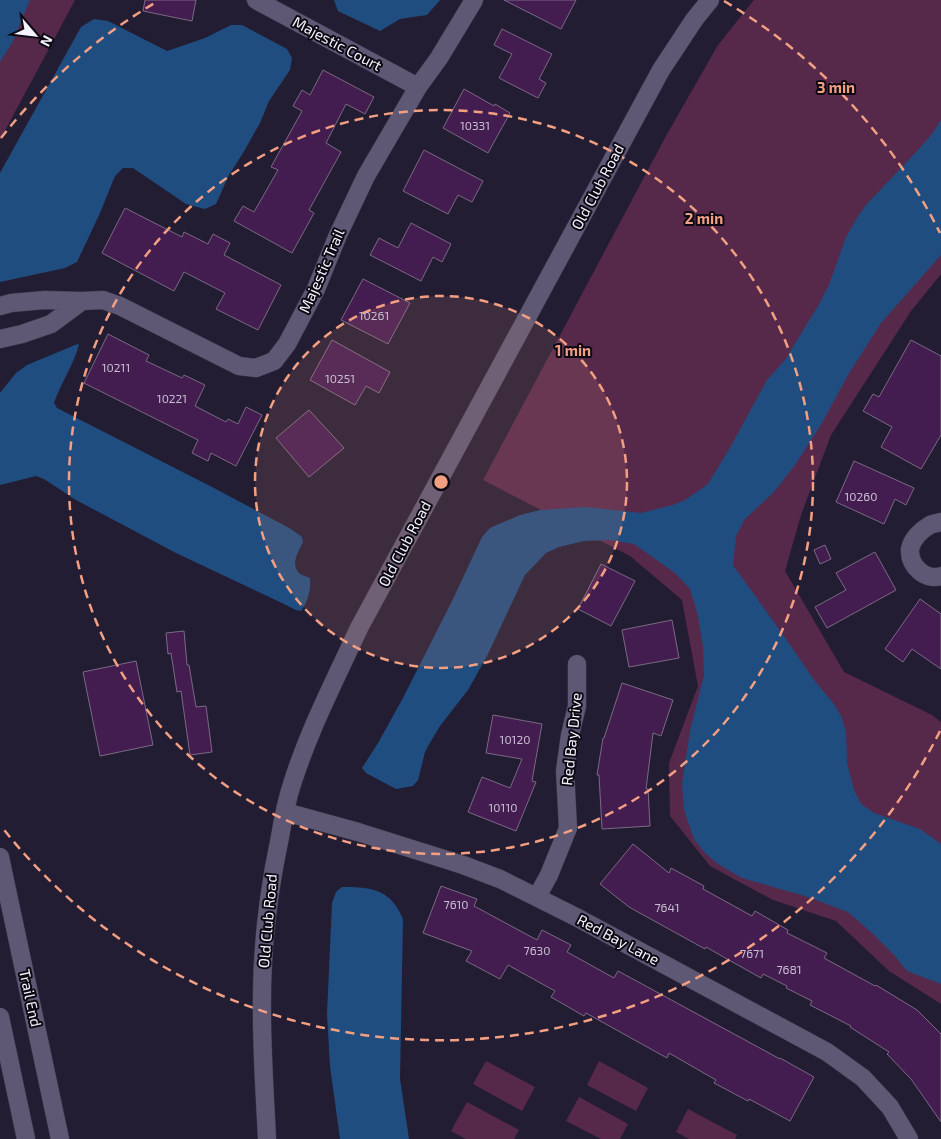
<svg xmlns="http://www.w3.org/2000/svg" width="941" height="1139" font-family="'Exo 2',sans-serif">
  <rect width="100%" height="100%" fill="#231d34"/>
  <path fill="#56294b" d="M 0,0 L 75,0 L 0,140 Z
    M 754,0 L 941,0 L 941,274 L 911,311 L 831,435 L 801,515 L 785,571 L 844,672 L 932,715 L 941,722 L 941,1004 L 889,971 L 836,921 L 773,900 L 710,866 L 670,816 L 669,763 L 698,686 L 682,600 L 630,556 L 483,480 L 666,136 L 718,45 Z
    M 486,1061 L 535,1087 L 522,1111 L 473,1084 Z
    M 599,1061 L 648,1088 L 636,1111 L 587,1085 Z
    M 579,1097 L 628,1124 L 620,1139 L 601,1139 L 566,1121 Z
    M 467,1102 L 519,1130 L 514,1139 L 466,1139 L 451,1131 Z
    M 688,1109 L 737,1135 L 735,1139 L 689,1139 L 676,1132 Z"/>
  <path fill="#204d7f" d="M 0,0 L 30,0 L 12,43 L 0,62 Z
    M 334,0 L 440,0 L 427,15 L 400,19 L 380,31 L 338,11 Z
    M 94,19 L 108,21 L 167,51 L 205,38 L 231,25 L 242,25 L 287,49 L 292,58 L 290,70 L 269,101 L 260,123 L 243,153 L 229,175 L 216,204 L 205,209 L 186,204 L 133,168 L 123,168 L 115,176 L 100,213 L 77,262 L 65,268 L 0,282 L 0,173 L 81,27 Z
    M 941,120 L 941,255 L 881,323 L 848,375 L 822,423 L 795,465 L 774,492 L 745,519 L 736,536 L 733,565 L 786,639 L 814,680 L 834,704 L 841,716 L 846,732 L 847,763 L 854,790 L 861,804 L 874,813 L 920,829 L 941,844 L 941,984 L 907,971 L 894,955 L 872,933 L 848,912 L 808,897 L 742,878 L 718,864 L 705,853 L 694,839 L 684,810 L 682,784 L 690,731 L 704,675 L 703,647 L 698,616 L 690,589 L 675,573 L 634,544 L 609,540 L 584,541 L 559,547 L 546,553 L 525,575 L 487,656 L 468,690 L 440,726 L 431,741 L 425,752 L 418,780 L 413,786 L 396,789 L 366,773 L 362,768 L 378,743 L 403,698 L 452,601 L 482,537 L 490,528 L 520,515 L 540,510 L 586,507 L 641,513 L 673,505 L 685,500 L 708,484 L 731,446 L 767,380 L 785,360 L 818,306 L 829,285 L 846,237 L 857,218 L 865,206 L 918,150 L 932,134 Z
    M 79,344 C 74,365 61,382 54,403 L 57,408 L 212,487 L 291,529 L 302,537 L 303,542 C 299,551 290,563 299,573 C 301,575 306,576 310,578 C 311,590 308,601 301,611 L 296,610 L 286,605 L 176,553 L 76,500 L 44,479 L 36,476 L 0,485 L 0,393 L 16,373 L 27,365 L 75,345 Z
    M 342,887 C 359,887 380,887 392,901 C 397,906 400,913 403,919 L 400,1079 L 409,1139 L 340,1139 L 330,1066 L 327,1014 L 332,903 L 336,892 Z"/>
  <path fill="#431d50" stroke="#7b6982" d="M 145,0 L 196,0 L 192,21 L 143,11 Z
    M 504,0 L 576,0 L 561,29 Z
    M 502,29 L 552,54 L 539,79 L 546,83 L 538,98 L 499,78 L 512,54 L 494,45 Z
    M 323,70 L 374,97 L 365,114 L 346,104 L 326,143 L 341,152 L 309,210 L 314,213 L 292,253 L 234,221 L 243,206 L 254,212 L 278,170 L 271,167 L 302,111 L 293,106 L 302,90 L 310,95 Z
    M 464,89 L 494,106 L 495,104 L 510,113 L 488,153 L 443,128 Z
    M 424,150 L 483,181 L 472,202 L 458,195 L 448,214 L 403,191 Z
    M 125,208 L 182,237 L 184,232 L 208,244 L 213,234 L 230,243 L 224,255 L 281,285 L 258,330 L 216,309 L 225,293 L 184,272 L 174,291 L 102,253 Z
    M 411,223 L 451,244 L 442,262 L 433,257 L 421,281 L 370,255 L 379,238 L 398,248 Z
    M 363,279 L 410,303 L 388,344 L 341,320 Z
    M 108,334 L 149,355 L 146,361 L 182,378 L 184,375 L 205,385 L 195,406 L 226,422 L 228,419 L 238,424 L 246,407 L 262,415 L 236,466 L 211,453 L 208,461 L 192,453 L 198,440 L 84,383 Z
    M 332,340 L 390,372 L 379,393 L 366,386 L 355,405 L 310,380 Z
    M 911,340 L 941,356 L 941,435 L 921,469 L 881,447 L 892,427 L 863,411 L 873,394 L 879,397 Z
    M 309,410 L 344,448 L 309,477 L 276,438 Z
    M 854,461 L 914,488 L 906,505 L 895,499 L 884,524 L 836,502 Z
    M 825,545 L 831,559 L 820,564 L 814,550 Z
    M 875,552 L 896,590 L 827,628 L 815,607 L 846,590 L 836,573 Z
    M 601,564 L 635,581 L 611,626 L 578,609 Z
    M 920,599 L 941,614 L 941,669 L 912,649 L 903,662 L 885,649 Z
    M 672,620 L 679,658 L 629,667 L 622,630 Z
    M 184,631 L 187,665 L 189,665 L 196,707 L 206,706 L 212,752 L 190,755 L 181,691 L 177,692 L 171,653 L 168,654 L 166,633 Z
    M 136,661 L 153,745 L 100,756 L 83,672 Z
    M 622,683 L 673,700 L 661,736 L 653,733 L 646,789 L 648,789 L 650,826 L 602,829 L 599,775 L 597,775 L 603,738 L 604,738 Z
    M 493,715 L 542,724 L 532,781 L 536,782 L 516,831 L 468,812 L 482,777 L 510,788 L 522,759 L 486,753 Z
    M 633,844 L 669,873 L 671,868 L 704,886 L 703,889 L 752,916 L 755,911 L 788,930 L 787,933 L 827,953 L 824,958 L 875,986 L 876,985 L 917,1010 L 941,1034 L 941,1122 L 911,1079 L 887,1054 L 889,1052 L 850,1027 L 851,1026 L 810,1005 L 812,1001 L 786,988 L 787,986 L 763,974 L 761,978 L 720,955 L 706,947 L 705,949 L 629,907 L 600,884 Z
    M 441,886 L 477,899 L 474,906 L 537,940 L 542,930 L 571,945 L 567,952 L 614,978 L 618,971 L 780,1059 L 780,1058 L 814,1077 L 790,1121 L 749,1099 L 748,1101 L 714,1083 L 716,1080 L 669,1053 L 667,1058 L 586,1013 L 584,1016 L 551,997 L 555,991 L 508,965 L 500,979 L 466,961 L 472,951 L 423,933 Z"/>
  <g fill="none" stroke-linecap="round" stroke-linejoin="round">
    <g stroke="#403a4d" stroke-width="19">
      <path id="minor" d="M 256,0 L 418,87
        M 0,306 L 11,303 L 45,300 L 82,301 L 103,300 L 120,306 L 239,366 L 256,368 L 274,361 L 287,344 L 316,289 L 338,235 L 366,176 L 418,87 L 439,58 L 474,0
        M 0,339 L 22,334 L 51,324 L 82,301
        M 941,522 C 937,523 933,524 930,525 C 921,530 912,539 910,549 C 909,566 925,581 941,576
        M 285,812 L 358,832 L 463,865 L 500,879 L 576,917 L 827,1052 L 863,1078 L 890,1107 L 909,1139
        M 0,857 L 60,1139
        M 537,897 L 549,875 L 568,828 L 565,771 L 570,735 L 577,706 L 577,664
        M 0,1017 L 26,1139
        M 267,1139 C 265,1097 262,1056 262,1014 C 261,956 268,893 280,837 C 283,818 287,799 293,781 C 310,728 336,678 359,628 L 661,70 L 694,20 L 710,0"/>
    </g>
    <use href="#minor" stroke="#5e5874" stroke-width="18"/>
  </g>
  <circle cx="441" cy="482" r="186" fill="#f3a082" fill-opacity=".12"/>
  <g fill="none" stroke="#f3a082" stroke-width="2.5" stroke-dasharray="9 6">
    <circle cx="441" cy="482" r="186"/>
    <circle cx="441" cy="482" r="372"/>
    <path d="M940 731A558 558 0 0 1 1 826M1 138A558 558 0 0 1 158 1M724 1A558 558 0 0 1 940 233"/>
  </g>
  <g text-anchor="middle" stroke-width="4" stroke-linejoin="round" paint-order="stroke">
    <g font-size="12" fill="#c8bed2">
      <text x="475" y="130">10331</text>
      <text x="374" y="320">10261</text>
      <text x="116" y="372">10211</text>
      <text x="340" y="383">10251</text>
      <text x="172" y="403">10221</text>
      <text x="861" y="501">10260</text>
      <text x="515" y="744">10120</text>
      <text x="503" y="812">10110</text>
      <text x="456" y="909">7610</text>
      <text x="667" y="912">7641</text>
      <text x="537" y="955">7630</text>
      <text x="752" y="958">7671</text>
      <text x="789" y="974">7681</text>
    </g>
    <g font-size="15" fill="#f5f3fd" stroke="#0c0913">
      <text transform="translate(337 44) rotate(28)" y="5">Majestic Court</text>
      <text transform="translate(598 187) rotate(-62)" y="5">Old Club Road</text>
      <text transform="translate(322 271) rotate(-66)" y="5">Majestic Trail</text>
      <text transform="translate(405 544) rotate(-62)" y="5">Old Club Road</text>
      <text transform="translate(572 739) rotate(-84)" y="5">Red Bay Drive</text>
      <text transform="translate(268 921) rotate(-85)" y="5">Old Club Road</text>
      <text transform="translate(618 940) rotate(28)" y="5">Red Bay Lane</text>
      <text transform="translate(30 998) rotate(78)" y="5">Trail End</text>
    </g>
  </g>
  <circle cx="441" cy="482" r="8" fill="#f3a082" stroke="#0c0913" stroke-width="2.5"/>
  <g font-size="15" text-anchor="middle" font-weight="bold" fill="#f3a082" stroke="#0c0913" stroke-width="4" stroke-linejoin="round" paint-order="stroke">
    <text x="836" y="93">3 min</text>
    <text x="704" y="224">2 min</text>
    <text x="573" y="356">1 min</text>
  </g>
  <g transform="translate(35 35) rotate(118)" stroke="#0c0913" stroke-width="4" paint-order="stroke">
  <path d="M0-4L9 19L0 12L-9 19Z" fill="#f5f3fd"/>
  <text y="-8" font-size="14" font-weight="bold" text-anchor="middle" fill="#f5f3fd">N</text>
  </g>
</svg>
